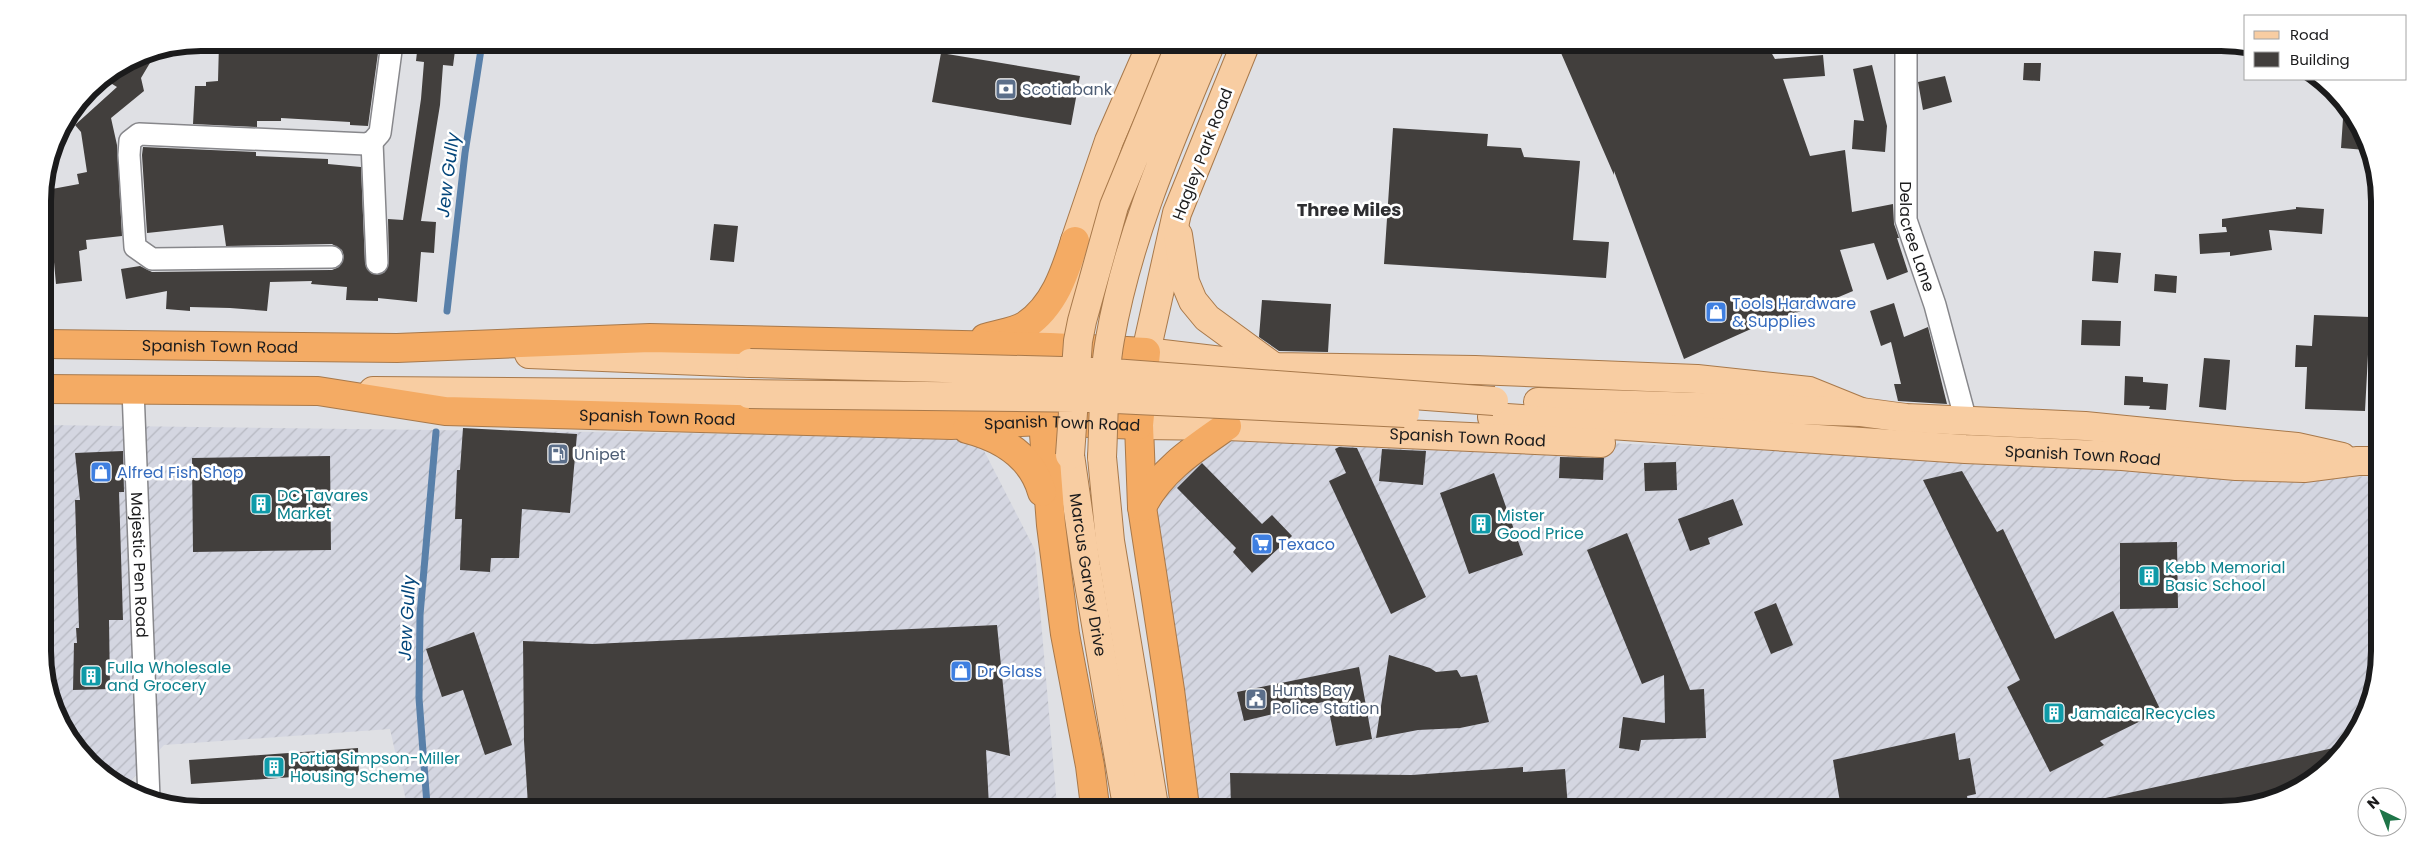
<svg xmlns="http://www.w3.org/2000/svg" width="2422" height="852" font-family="Poppins,sans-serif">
  <defs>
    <pattern id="industrial-furrows" width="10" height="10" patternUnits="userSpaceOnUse" patternTransform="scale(1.25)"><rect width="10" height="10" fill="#d4d6e1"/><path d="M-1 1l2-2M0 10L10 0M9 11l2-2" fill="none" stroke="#b5b7c0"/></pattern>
  </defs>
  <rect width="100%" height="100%" fill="#dfe0e4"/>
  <path fill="url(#industrial-furrows)" d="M 44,425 L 977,437 L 1035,550 L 1057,806 L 407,805 L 390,729 L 164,745 L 124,788 L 113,783 L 82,756 L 45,682 Z
    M 1227,426 L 2375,477 L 2374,692 L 2353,739 L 2318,777 L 2281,798 L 2231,809 L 1199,807 L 1150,508 Z"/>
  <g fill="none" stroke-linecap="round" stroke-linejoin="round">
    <path stroke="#5980a9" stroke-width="7" d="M 447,311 L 465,153 L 482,43
      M 427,805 L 419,698 L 420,615 L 436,432"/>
  </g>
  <path fill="#423f3d" d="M 219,43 L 338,43 L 338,53 L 378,53 L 368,126 L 350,125 L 350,122 L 281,118 L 281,121 L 257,121 L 257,127 L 193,124 L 195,86 L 206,86 L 206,82 L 218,81 Z
    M 418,43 L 456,43 L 453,66 L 443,65 L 440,105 L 421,221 L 436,222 L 434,253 L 421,252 L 417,302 L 378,298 L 378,301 L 346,300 L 347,287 L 311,284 L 312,281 L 270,282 L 267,311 L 230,308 L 190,307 L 190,311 L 166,309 L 167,291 L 126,299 L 121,269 L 140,266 L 152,272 L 332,270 L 339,267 L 344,257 L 342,250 L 332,244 L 226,246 L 223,225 L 147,233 L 142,155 L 143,147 L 256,152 L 256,156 L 328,159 L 328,164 L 361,167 L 365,264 L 372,274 L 384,273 L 389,262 L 388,219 L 403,220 L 421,99 L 424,62 L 416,61 Z
    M 1558,46 L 1768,47 L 1775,59 L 1823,55 L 1825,76 L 1783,79 L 1810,156 L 1845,150 L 1852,212 L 1893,204 L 1894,224 L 1899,238 L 1897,238 L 1908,272 L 1887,280 L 1874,243 L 1840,250 L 1853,291 L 1815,307 L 1771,320 L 1684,359 L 1614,171 L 1614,175 Z
    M 157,51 L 141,78 L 144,91 L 111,118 L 117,145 L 122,236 L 86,240 L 87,249 L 79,251 L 82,281 L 56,284 L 53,251 L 43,253 L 43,204 L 54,202 L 52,189 L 79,184 L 77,174 L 87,172 L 81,132 L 75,125 L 117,87 L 104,79 L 141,54 Z
    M 941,53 L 1080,76 L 1071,125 L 932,102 Z
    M 2024,63 L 2041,63 L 2040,81 L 2023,80 Z
    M 1872,65 L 1887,126 L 1885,152 L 1852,149 L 1854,120 L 1864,121 L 1853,69 Z
    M 1945,76 L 1952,102 L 1923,110 L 1918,82 Z
    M 2344,104 L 2360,138 L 2366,150 L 2341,148 Z
    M 1393,128 L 1488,134 L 1487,146 L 1521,148 L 1524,157 L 1580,161 L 1573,240 L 1609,242 L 1606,278 L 1384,264 Z
    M 2296,207 L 2324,209 L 2322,234 L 2269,230 L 2272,250 L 2230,256 L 2230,252 L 2200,254 L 2199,234 L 2227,232 L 2226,227 L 2222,227 L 2222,219 L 2296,209 Z
    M 714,224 L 738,226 L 734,262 L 710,260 Z
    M 2094,251 L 2121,253 L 2118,283 L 2092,281 Z
    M 2155,274 L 2177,276 L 2176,293 L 2154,291 Z
    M 1262,300 L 1331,304 L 1328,352 L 1279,351 L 1259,337 Z
    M 1894,303 L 1904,337 L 1928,327 L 1947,404 L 1898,401 L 1894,384 L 1901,384 L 1891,342 L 1881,346 L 1870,311 Z
    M 2314,315 L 2370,317 L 2365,411 L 2305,409 L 2307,367 L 2295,367 L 2296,345 L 2312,346 Z
    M 2082,320 L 2121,321 L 2120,346 L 2081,345 Z
    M 2204,358 L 2230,360 L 2226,410 L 2199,407 Z
    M 2125,376 L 2143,377 L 2143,382 L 2168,384 L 2166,410 L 2149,409 L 2150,406 L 2124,405 Z
    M 463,428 L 577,434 L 570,513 L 522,509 L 519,558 L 491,558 L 490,572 L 460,570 L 462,519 L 455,519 L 457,470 L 460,470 Z
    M 1339,447 L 1357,448 L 1426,597 L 1391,614 L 1329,481 L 1346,473 L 1335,449 Z
    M 1382,449 L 1426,451 L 1423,485 L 1379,481 Z
    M 123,451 L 124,492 L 119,492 L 123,620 L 109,620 L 110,689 L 73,690 L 74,643 L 77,643 L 76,628 L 79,628 L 75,500 L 80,500 L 75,453 Z
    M 330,456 L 331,550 L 193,552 L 192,458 Z
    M 1560,457 L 1604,458 L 1603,480 L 1559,478 Z
    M 1676,462 L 1677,490 L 1645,491 L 1644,463 Z
    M 1202,463 L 1262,524 L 1272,515 L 1292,536 L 1252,573 L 1233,552 L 1236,548 L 1177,488 Z
    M 1962,471 L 1997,532 L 2003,529 L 2055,639 L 2113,611 L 2161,711 L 2100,741 L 2104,745 L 2050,772 L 2007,687 L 2020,680 L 1923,480 Z
    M 1494,473 L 1523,555 L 1469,574 L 1440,493 Z
    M 1733,499 L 1743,525 L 1708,538 L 1710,544 L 1690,551 L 1678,519 Z
    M 1627,533 L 1690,690 L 1704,689 L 1706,738 L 1641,740 L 1639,751 L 1619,748 L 1623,717 L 1665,723 L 1664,675 L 1642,684 L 1587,550 Z
    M 2177,542 L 2178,608 L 2120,609 L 2120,543 Z
    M 1776,603 L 1793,645 L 1771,654 L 1754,612 Z
    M 997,625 L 1010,756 L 986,750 L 989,806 L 528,805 L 524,741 L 523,641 L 593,644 Z
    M 474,632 L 512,745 L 485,755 L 463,690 L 442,697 L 426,649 Z
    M 1389,655 L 1430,668 L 1436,672 L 1457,670 L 1461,677 L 1477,675 L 1489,722 L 1460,728 L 1418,730 L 1376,738 Z
    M 1359,667 L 1372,739 L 1336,746 L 1327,701 L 1244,721 L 1237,692 Z
    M 1955,733 L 1959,760 L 1970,758 L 1976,794 L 1967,796 L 1969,809 L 1841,808 L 1833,760 Z
    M 2347,745 L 2318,777 L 2281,798 L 2231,809 L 2093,809 L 2092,801 Z
    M 358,748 L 359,775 L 323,777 L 322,775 L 191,784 L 189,760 Z
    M 1523,767 L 1523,772 L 1565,769 L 1568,808 L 1231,807 L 1230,773 L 1412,775 Z"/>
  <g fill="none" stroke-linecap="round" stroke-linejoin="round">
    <g stroke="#87878b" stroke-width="24">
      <g id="minor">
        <path id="s1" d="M 1906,47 L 1906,220 L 1935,305 L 1966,421"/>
        <path d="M 372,142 L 377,263"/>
        <path d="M 332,257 L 152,259 L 135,247 L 129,155 L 130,141 L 139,134 L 366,144 L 372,142 L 380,133 L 392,43"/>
        <path id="s2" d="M 133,390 L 149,799"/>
      </g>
    </g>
    <g stroke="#a8794b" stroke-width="30">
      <g id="major">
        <path d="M 1156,45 L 1187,80"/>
        <path d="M 1245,45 L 1177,213 L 1146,352 L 1274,367 L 1475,370 L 1697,379 L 1809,391 L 1861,412"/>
        <path d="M 1178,235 L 1185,282 L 1193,301 L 1207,318 L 1274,367"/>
        <path d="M 1050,347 L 1075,241 L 1109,141 L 1151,45"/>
        <path d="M 529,354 L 750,363"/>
        <path d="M 373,391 L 749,394"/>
        <path d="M 1538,402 L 1861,412 L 1906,418 L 2085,426 L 2297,447 L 2342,457"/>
        <path id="s3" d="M 1492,417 L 1965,449 L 2122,456 L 2236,466 L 2304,468 L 2358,461 L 2375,461"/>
        <path id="s4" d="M 1139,425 L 1227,426 L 1601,443"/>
        <path id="s5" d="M 1070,455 L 1086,566 L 1127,806"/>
        <path d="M 1102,457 L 1110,541 L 1154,806"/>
      </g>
    </g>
    <g stroke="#a8794b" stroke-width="30">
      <g id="highway">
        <path d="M 985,338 C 997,334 1016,332 1026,325 C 1055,305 1065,272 1075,241"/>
        <path id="s6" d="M 44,344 L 397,348 L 650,338 L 1050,347 L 1146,352 L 1139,425 L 1142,507 L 1170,690 L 1185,807"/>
        <path id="s7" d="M 44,389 L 318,391 L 445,411 L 951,425 L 1043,421 L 1139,425"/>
        <path d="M 1044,403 L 1043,421 L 1051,525 L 1065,634 L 1090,766 L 1095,806"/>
        <path d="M 967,429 C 1002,438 1032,456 1042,492"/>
        <path d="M 1142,507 C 1160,471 1194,449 1227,426"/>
      </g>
    </g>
    <use href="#minor" stroke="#fff" stroke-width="21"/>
    <use href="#major" stroke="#f8cda2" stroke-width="28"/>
    <use href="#highway" stroke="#f4ab64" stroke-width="28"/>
    <g stroke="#a8794b" stroke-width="30" stroke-linecap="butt">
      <path id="major-bridge" d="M 750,363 L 1099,372 L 1494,401
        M 749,394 L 1095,398 L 1405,413
        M 1070,455 L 1078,341 L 1082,321 L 1114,206 L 1180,45
        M 1102,457 C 1104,418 1103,377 1110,339 C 1128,236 1170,141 1210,45"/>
    </g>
    <use href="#major-bridge" stroke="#f8cda2" stroke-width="28"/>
  </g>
  <defs>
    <g id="bank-square" transform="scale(1.125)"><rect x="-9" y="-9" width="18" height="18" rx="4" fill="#5c6f8a" stroke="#fff"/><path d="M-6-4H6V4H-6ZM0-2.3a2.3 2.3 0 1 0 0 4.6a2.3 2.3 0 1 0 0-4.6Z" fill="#fff"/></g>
    <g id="shop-square" transform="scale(1.125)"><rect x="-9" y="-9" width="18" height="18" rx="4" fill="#3f7fe0" stroke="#fff"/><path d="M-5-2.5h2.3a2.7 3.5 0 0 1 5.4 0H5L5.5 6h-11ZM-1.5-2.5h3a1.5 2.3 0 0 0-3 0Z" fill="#fff"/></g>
    <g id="fuel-square" transform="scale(1.125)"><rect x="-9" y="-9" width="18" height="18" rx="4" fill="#5c6f8a" stroke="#fff"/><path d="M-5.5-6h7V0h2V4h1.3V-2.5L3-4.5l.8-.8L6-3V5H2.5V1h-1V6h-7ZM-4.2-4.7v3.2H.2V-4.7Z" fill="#fff"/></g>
    <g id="building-square" transform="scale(1.125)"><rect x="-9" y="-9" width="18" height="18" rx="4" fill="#0f9aa8" stroke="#fff"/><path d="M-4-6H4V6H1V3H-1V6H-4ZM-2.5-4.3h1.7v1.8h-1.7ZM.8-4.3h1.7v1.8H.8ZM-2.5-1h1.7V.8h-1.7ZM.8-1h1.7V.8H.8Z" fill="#fff"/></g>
    <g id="supermarket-square" transform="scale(1.125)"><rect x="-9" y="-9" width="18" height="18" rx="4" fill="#3f7fe0" stroke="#fff"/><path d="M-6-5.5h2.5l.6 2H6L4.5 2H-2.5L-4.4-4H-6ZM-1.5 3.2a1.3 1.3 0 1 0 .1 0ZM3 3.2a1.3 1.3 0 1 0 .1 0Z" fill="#fff"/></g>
    <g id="civic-square" transform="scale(1.125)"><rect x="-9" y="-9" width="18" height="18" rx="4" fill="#5c6f8a" stroke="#fff"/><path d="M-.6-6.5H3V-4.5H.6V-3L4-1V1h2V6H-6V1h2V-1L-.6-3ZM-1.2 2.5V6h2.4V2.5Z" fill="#fff"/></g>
  </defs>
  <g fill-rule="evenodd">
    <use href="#bank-square" x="1006" y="89"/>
    <use href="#shop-square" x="1716" y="312"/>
    <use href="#fuel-square" x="558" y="454"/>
    <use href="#shop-square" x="101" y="472"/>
    <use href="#building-square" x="261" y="504"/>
    <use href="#building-square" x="1481" y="524"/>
    <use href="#supermarket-square" x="1262" y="544"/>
    <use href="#building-square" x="2149" y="576"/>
    <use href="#shop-square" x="961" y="671"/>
    <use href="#building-square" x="91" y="676"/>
    <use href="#civic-square" x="1256" y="699"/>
    <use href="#building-square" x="2054" y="713"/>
    <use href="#building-square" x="274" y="767"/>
  </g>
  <g text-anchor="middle" stroke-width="5" stroke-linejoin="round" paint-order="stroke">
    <g font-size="16" fill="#4e5e75" stroke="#fff" text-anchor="start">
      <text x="1022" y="95">Scotiabank</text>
      <text x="574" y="460">Unipet</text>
      <text x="1272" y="696">Hunts Bay<tspan x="1272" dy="18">Police Station</tspan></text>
    </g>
    <g font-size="16" fill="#1b1b1c" stroke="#fff">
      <text transform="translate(1202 154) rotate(-69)" y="6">Hagley Park Road</text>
      <text dy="6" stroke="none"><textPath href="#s1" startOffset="191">Delacree Lane</textPath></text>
      <text dy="6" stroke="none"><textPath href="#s6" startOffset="176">Spanish Town Road</textPath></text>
      <text dy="6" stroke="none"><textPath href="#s7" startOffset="615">Spanish Town Road</textPath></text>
      <text dy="6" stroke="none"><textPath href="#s7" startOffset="1020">Spanish Town Road</textPath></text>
      <text dy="6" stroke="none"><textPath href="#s4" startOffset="329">Spanish Town Road</textPath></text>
      <text dy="6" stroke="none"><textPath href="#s3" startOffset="592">Spanish Town Road</textPath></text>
      <text dy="6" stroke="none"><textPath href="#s2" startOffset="175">Majestic Pen Road</textPath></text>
      <text dy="6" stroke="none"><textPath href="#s5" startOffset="121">Marcus Garvey Drive</textPath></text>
    </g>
    <g font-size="16" fill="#366cbe" stroke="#fff" text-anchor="start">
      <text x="1732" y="309">Tools Hardware<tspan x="1732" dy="18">&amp; Supplies</tspan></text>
      <text x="117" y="478">Alfred Fish Shop</text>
      <text x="1278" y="550">Texaco</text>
      <text x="977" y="677">Dr Glass</text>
    </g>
    <g font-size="16" fill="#0d838f" stroke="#fff" text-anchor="start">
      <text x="277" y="501">DC Tavares<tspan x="277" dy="18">Market</tspan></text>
      <text x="1497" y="521">Mister<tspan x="1497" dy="18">Good Price</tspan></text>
      <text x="2165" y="573">Kebb Memorial<tspan x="2165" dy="18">Basic School</tspan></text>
      <text x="107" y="673">Fulla Wholesale<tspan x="107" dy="18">and Grocery</tspan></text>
      <text x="2070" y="719">Jamaica Recycles</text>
      <text x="290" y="764">Portia Simpson-Miller<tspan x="290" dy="18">Housing Scheme</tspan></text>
    </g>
    <g font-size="18" font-style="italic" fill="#04467b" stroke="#fff">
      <text transform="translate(448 175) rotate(-83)" y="6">Jew Gully</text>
      <text transform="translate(407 618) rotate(-87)" y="6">Jew Gully</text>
    </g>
    <g font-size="18" font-weight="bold" fill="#2d2d30" stroke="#fff">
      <text x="1349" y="216">Three Miles</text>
    </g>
  </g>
  <path d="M0 0H2422V852H0ZM201 51H2221A150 150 0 0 1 2371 201V651A150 150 0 0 1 2221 801H201A150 150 0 0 1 51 651V201A150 150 0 0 1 201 51Z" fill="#fff" fill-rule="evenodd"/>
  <path fill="none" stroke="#1b1b1c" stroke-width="6" d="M201 51H2221A150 150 0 0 1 2371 201V651A150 150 0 0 1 2221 801H201A150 150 0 0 1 51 651V201A150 150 0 0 1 201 51Z"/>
  <rect x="2244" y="15" width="162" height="65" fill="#ffffff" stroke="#a4a4a4"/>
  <rect x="2254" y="31" width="25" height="8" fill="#f8cda2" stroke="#a4a4a4"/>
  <text x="2290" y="40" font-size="15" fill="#1b1b1c">Road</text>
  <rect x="2254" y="52" width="25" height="15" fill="#423f3d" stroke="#a4a4a4"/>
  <text x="2290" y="65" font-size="15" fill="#1b1b1c">Building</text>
  <g transform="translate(2382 812) rotate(317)"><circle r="24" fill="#ffffff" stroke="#a4a4a4"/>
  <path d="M0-4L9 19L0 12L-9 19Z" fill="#1e7548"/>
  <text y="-8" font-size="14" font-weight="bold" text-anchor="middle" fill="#1b1b1c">N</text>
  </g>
</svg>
